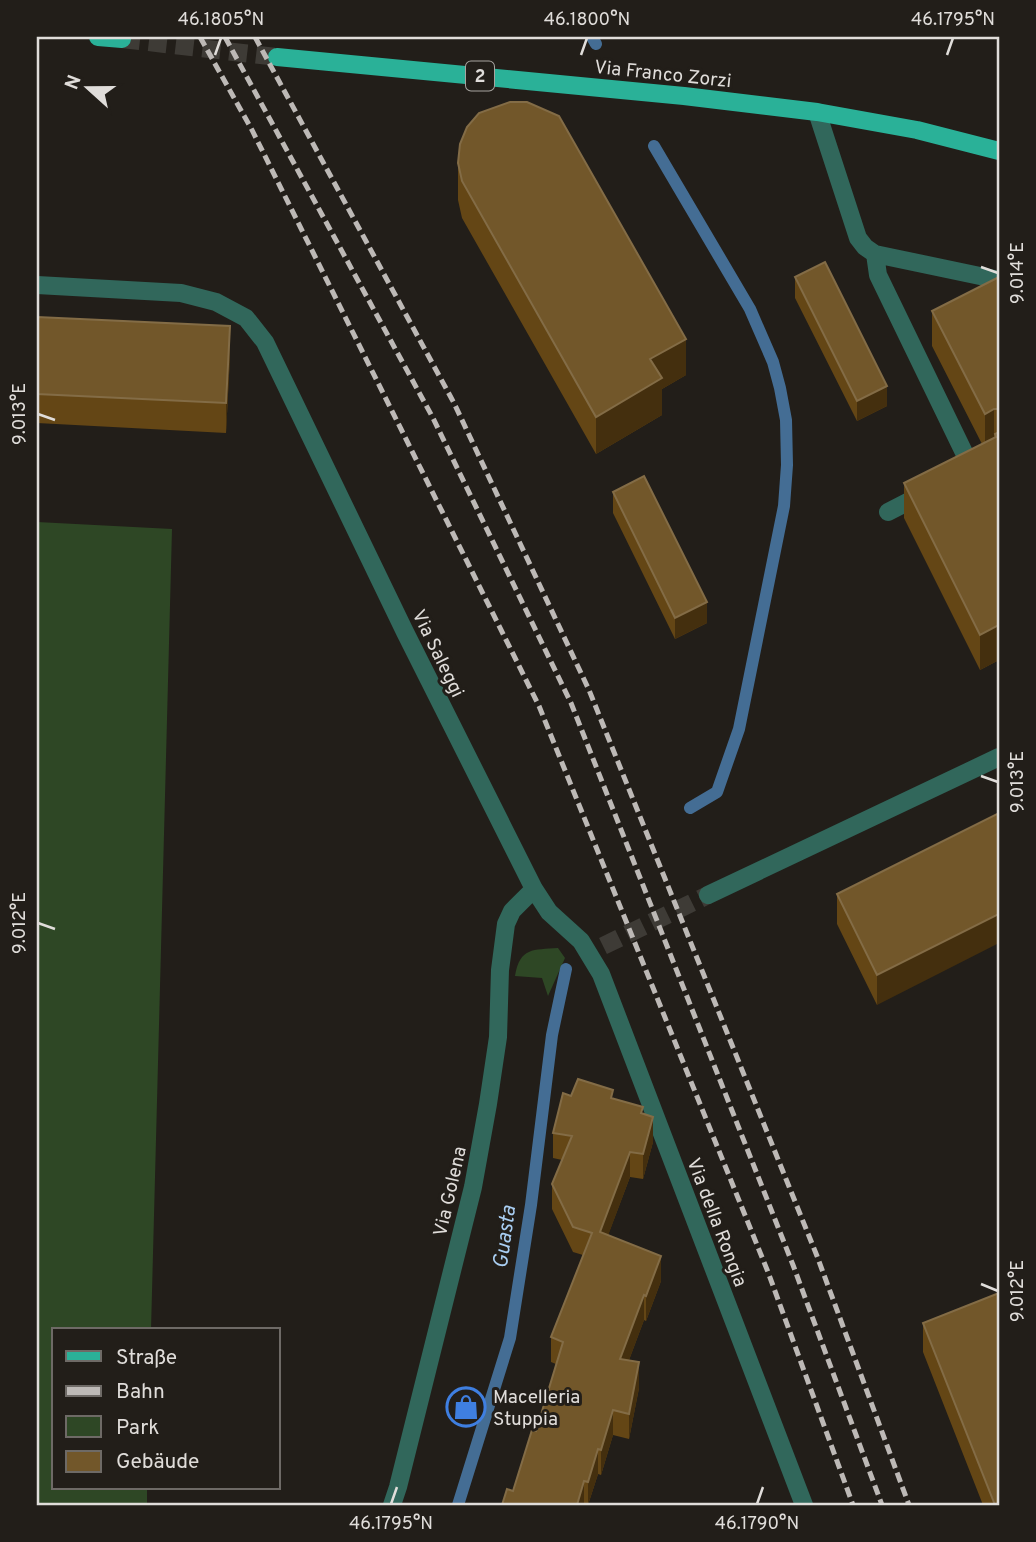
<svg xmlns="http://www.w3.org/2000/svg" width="1036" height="1542" font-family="Overpass,sans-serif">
  <rect width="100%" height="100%" fill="#221e19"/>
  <path fill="#2e4725" d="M 37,522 L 172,529 L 151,1330 L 54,1330 L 54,1488 L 147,1488 L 147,1505 L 37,1505 Z
    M 558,948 L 565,958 L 548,996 L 542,978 L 515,976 C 520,947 533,950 558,948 Z"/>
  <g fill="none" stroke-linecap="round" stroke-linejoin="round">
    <path stroke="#446d94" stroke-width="12" d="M 592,37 L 596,44
      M 654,146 L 750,309 L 773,362 L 780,388 L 786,420 L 787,465 L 784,506 L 739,729 L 717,792 L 690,808
      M 458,1505 L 510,1338 L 531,1205 L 552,1035 L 566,969"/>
    <path stroke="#3e3b36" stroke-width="18" stroke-dasharray="18 9" stroke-linecap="butt" d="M 603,946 L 708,895"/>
    <path stroke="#3e3b36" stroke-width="18" stroke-dasharray="18 9" stroke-linecap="butt" d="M 122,39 L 277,57"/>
    <path stroke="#31675b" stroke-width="18" d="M 817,112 L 858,238 L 865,247 L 875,254 L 999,280
      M 875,254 L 878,275 L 972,469
      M 37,285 L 181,293 L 216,302 L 246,318 L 265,342 L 405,632 L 534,889 L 549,912 L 581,941 L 601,974 L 804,1505
      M 888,512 L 925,493
      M 708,895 L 999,757
      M 392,1505 L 398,1487 L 473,1187 L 488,1104 L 498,1037 L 500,970 L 506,924 L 512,911 L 534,889"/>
    <path stroke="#2ab198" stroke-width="18" d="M 98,37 L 122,39
      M 277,57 L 684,96 L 817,112 L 917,130 L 999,151"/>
    <path stroke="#bdb9b6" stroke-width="5" stroke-dasharray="10 5" stroke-linecap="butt" d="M 200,37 L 252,130 L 539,706 L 768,1272 L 853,1505
      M 225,37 L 433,418 L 571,703 L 793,1265 L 882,1505
      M 255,37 L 454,403 L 589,690 L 817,1256 L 909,1505"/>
  </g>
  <path fill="#644615" d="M 458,163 L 686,375 L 662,389 L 662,415 L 596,454 L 462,218 L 458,200 Z
    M 795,277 L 887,406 L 857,421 L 795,298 Z
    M 999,277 L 999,660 L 980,670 L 904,518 L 904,483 L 982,444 L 932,346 L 932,311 Z
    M 37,317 L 230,356 L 226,433 L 37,423 Z
    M 613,492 L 707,623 L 675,639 L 613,513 Z
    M 999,813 L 877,1005 L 837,924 L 837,894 Z
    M 571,1096 L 613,1099 L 643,1114 L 653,1142 L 643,1179 L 630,1177 L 608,1235 L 661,1281 L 646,1321 L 644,1320 L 629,1360 L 639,1388 L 629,1439 L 613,1435 L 601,1475 L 598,1474 L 588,1505 L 502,1505 L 513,1491 L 536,1431 L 556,1364 L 551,1362 L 551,1337 L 583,1255 L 573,1252 L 552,1209 L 552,1184 L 562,1160 L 553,1158 L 553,1133 Z
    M 923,1323 L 999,1505 L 983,1505 L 923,1352 Z"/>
  <path fill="#442f0e" d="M 230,326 L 230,356 L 226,433 L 226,403 Z
    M 686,339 L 686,375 L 662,389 L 662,415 L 596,454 L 596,417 L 650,359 Z
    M 887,386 L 887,406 L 857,421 L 857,401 Z
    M 994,409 L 994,445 L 985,450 L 985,414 Z
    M 707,602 L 707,623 L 675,639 L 675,618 Z
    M 999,625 L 999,660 L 980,670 L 980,635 Z
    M 999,914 L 999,943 L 877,1005 L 877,975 Z
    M 653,1117 L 653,1142 L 643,1179 L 643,1154 Z
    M 630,1152 L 630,1177 L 600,1257 L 600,1232 Z
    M 661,1256 L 661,1281 L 646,1321 L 646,1296 Z
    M 644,1295 L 644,1320 L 620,1384 L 620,1359 Z
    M 639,1362 L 639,1388 L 629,1439 L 629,1414 Z
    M 613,1410 L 613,1435 L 601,1475 L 601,1450 Z
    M 598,1449 L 598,1474 L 588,1505 L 588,1482 Z
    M 584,1481 L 584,1505 L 577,1505 Z"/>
  <path fill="#72572a" stroke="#836c46" stroke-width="2" d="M 510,102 L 527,102 L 559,116 L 686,339 L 650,359 L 662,378 L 596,417 L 462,181 L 458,163 L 460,144 L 467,127 L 479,113 Z
    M 825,262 L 887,386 L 857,401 L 795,277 Z
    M 999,277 L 999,409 L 994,409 L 985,414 L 932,311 Z
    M 37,317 L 230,326 L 226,403 L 37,394 Z
    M 999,432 L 999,625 L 980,635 L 904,483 L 996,437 L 995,434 Z
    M 644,476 L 707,602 L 675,618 L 613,492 Z
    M 999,813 L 999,914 L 877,975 L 837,894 Z
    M 578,1079 L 613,1090 L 611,1098 L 643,1107 L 641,1113 L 653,1117 L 643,1154 L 630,1152 L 600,1232 L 661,1256 L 646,1296 L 644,1295 L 620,1359 L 639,1362 L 629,1414 L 613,1410 L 601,1450 L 598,1449 L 588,1482 L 584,1481 L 577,1505 L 502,1505 L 507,1489 L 513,1491 L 532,1430 L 536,1431 L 563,1342 L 551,1337 L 592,1233 L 573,1227 L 552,1184 L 572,1136 L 553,1133 L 563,1093 L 571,1096 Z
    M 999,1293 L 999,1505 L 995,1505 L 923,1323 Z"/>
  <path fill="none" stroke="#e0ddda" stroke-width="2.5" d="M 215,55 L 221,38M 581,55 L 587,38M 947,55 L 953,38M 981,267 L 998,273M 38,414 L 55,420M 981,776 L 998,782M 38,923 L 55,929M 981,1284 L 998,1291M 391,1504 L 397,1487M 757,1504 L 763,1487"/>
  <defs>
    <g id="shop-ring" transform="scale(2.0125)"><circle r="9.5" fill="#221e19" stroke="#3f7fe0" stroke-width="1.5"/><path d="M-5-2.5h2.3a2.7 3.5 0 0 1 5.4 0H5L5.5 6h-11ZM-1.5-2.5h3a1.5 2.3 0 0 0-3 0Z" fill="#3f7fe0"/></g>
  </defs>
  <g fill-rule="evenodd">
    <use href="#shop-ring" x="466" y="1407"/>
  </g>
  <g text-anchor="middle" stroke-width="6" stroke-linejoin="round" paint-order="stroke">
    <rect fill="#221e19" stroke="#a7a4a0" stroke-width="2" x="466" y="61.5" width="28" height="29" rx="5"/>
    <g font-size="18" font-weight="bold" fill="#e0ddda">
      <text x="480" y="82">2</text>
    </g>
    <g font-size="19" fill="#e0ddda" stroke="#221e19">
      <text transform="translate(663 73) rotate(6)" y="7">Via Franco Zorzi</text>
      <text transform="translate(439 653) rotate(64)" y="7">Via Saleggi</text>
      <text transform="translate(449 1191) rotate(-77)" y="7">Via Golena</text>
      <text transform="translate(718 1222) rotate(69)" y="7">Via della Rongia</text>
    </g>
    <g font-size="19" fill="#e0ddda" stroke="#221e19" text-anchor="start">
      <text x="493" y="1403">Macelleria<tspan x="493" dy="22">Stuppia</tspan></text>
    </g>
    <g font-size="21" font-style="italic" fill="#a9cef2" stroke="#221e19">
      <text transform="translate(504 1237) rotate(-82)" y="7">Guasta</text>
    </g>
  </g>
  <rect width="1036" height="1542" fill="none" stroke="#221e19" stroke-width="77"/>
  <rect x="52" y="1328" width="228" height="161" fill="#221e19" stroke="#6e6a66" stroke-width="2"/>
  <rect x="66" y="1351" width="35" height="10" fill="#2ab198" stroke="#6e6a66" stroke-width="2"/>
  <text x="116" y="1364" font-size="21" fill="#e0ddda">Straße</text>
  <rect x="66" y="1386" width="35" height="10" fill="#bdb9b6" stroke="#6e6a66" stroke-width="2"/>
  <text x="116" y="1398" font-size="21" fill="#e0ddda">Bahn</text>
  <rect x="66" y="1416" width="35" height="21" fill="#2e4725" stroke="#6e6a66" stroke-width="2"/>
  <text x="116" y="1434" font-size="21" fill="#e0ddda">Park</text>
  <rect x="66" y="1451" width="35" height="21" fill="#72572a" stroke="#6e6a66" stroke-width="2"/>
  <text x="116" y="1468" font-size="21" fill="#e0ddda">Gebäude</text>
  <g transform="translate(88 88) rotate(291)" stroke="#221e19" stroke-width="5" paint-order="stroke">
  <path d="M0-5L12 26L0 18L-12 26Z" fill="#e0ddda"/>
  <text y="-10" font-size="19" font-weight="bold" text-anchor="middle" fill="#e0ddda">N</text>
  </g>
  <rect x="38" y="38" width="960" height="1466" fill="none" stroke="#e0ddda" stroke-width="2.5"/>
  <g font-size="18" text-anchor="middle" fill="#e0ddda">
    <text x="221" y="25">46.1805°N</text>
    <text x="587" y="25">46.1800°N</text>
    <text x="953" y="25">46.1795°N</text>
    <text transform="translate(1017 273) rotate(-90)" y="6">9.014°E</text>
    <text transform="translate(19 414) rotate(-90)" y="6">9.013°E</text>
    <text transform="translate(1017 782) rotate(-90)" y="6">9.013°E</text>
    <text transform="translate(19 923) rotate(-90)" y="6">9.012°E</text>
    <text transform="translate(1017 1291) rotate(-90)" y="6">9.012°E</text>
    <text x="391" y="1529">46.1795°N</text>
    <text x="757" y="1529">46.1790°N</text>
  </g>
</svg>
